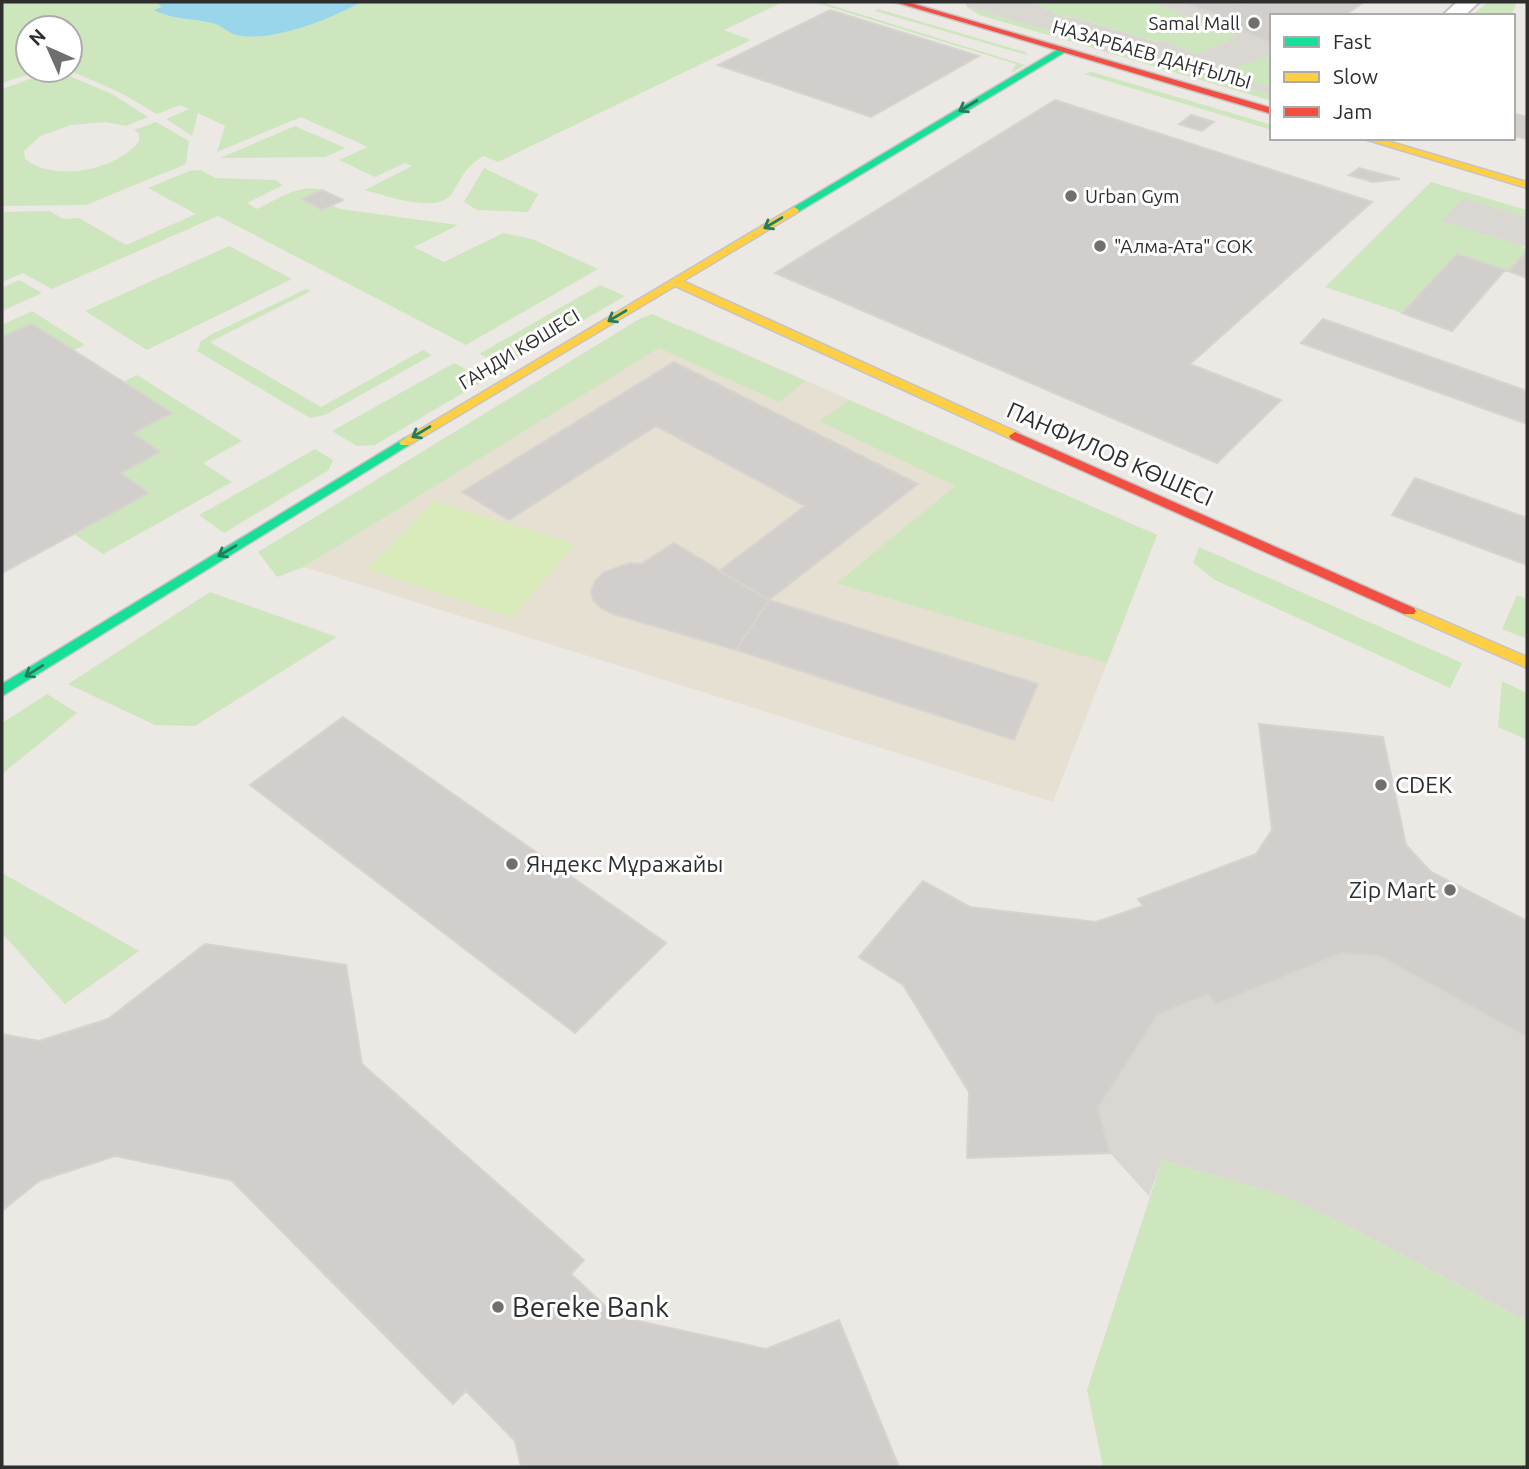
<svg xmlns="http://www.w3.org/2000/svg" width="1529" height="1469" font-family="Ubuntu,sans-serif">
  <rect width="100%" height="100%" fill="#ece8e4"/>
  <path fill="#e6e0d3" d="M 689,329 L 1157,535 L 1053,802 L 304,567 Z"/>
  <path fill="#cee6be" d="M 2,2 L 751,2 L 758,4 L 783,2 L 724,30 L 751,40 L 498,162 L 484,156 C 467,165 462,176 453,192 C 439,216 386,195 365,190 L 412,166 L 405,163 L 375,177 L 339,160 L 368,147 L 301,117 L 217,152 L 225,126 L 198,113 L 192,136 L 166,119 L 189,109 L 180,105 L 157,114 L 119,92 L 68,70 L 70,64 L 83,58 L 70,52 L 70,28 L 28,28 L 28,70 L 41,70 L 2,83 Z
    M 813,2 L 821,2 L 1025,65 L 1011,73 L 1016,64 Z
    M 1152,2 L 1239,37 L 1196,54 L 1162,40 L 1157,42 L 1074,17 L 1068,19 L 1032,3 Z
    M 1488,2 L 1517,2 L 1511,16 L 1471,16 Z
    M 967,7 L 1099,44 L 1093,48 L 979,15 Z
    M 878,9 L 1025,52 L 1027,55 L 875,11 Z
    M 1117,50 L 1272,95 L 1272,101 L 1109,53 Z
    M 1272,56 L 1272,86 L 1264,86 L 1216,72 Z
    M 55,70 L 112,94 L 148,117 L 126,126 L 106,122 L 71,125 L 40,136 L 24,151 L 25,159 C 54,183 118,170 139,141 L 139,134 L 134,130 L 156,122 L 189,141 L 186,164 L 86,205 L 2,206 L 2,89 Z
    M 1092,72 L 1272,125 L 1272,130 L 1084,74 Z
    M 295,126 L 345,148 L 325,157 L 220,158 Z
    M 484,168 L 538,194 L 528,212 L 477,210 L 464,202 Z
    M 201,170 L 215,178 L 275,180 L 283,185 L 247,203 L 257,209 C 277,200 300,183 322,190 L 322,209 L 332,205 L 340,209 L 458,225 L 414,247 L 444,262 L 503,233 L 532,239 L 598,269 L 466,345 L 218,216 L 52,289 L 23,273 L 2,282 L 2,212 L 50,211 L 63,219 L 79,218 L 126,245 L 196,214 L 148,188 L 189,171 Z
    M 1431,182 L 1527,210 L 1527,217 L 1463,199 L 1527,250 L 1509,271 L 1457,254 L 1402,313 L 1325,287 Z
    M 229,246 L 292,279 L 147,350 L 85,311 Z
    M 19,280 L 42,293 L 2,311 L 2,288 Z
    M 600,285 L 625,296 L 516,360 L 497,362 L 479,354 Z
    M 306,289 L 311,291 L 210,342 L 321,407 L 423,350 L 432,355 L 325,415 L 310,418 L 197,351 L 201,341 L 212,334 Z
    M 32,311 L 85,345 L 74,350 L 32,324 L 2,337 L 2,325 Z
    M 652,314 L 806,381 L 779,402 L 659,348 L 304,567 L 277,577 L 258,552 L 641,318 Z
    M 454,363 L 479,376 L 480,383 L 375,445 L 357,446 L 332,431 Z
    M 137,375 L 242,441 L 203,463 L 232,482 L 103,554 L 74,534 L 149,493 L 121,473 L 160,452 L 133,433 L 172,413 L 123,382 Z
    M 849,400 L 1157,535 L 1107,663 L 837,583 L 955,486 L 819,421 Z
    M 315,449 L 333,460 L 329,470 L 224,533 L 199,515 Z
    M 1199,547 L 1462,663 L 1450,688 L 1215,580 L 1193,563 Z
    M 210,592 L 337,637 L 195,726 L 155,725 L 68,684 Z
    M 1517,595 L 1527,599 L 1527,639 L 1502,629 Z
    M 1502,681 L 1527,693 L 1527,740 L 1498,727 Z
    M 47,694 L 77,713 L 2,774 L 2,723 Z
    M 2,873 L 139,951 L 65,1004 L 2,933 Z
    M 1162,1160 L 1283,1195 L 1341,1222 L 1527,1321 L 1527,1467 L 1103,1467 L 1087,1390 Z"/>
  <path fill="#d9eabb" d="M 434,501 L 575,544 L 513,617 L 367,569 Z"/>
  <path fill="#dad6d2" d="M 965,2 L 1036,2 L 1033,3 L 1067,19 L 1073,17 L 1157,42 L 1162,40 L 1196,54 L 1238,37 L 1152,2 L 1183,2 L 1226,19 L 1232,17 L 1242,21 L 1230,26 L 1272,43 L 1272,56 L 1218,72 L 1264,86 L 1272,86 L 1272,95 L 1117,50 L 1109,53 L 1093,48 L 1098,44 L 967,7 Z
    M 1463,198 L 1527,217 L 1527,247 L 1442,221 Z
    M 1341,953 L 1380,956 L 1527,1037 L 1527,1321 L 1341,1222 L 1282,1195 L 1162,1160 L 1149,1196 L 1110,1153 L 1098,1108 L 1158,1014 L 1208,994 L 1217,1004 Z"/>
  <path fill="#99d6ec" d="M 156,2 L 361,2 C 331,19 271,43 236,35 C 228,33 222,25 212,23 C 192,18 173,20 154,10 L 162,7 Z"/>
  <path fill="#d1cecb" stroke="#d7d4d0" stroke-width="2" d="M 1183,2 L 1240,3 L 1364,2 L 1344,16 L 1272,16 L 1272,43 L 1229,26 L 1242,21 L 1232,17 L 1226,19 Z
    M 830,10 L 979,56 L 871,117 L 718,65 Z
    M 1055,100 L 1372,202 L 1190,364 L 1281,400 L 1217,463 L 775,273 Z
    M 1513,113 L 1527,117 L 1527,139 L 1513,136 Z
    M 1191,115 L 1214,122 L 1202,131 L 1179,124 Z
    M 1359,168 L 1400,179 L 1373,182 L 1349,175 Z
    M 322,190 L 343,200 L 322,210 L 302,199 Z
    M 1527,250 L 1527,278 L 1505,270 L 1452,331 L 1402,313 L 1457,254 L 1509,271 Z
    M 1323,319 L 1527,391 L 1527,424 L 1301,343 Z
    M 32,324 L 172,413 L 133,433 L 160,452 L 121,473 L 149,493 L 2,573 L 2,337 Z
    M 674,362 L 918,484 L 769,600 L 719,571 L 805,506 L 656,426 L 509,520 L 462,492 Z
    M 1415,478 L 1527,518 L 1527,565 L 1392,515 Z
    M 674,543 L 769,600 L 736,650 L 613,614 L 601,608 L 593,600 L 591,592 L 595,581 L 604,572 L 630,563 L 641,564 Z
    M 769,600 L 1038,684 L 1014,740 L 736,650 Z
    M 343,717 L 666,943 L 575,1033 L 250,785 Z
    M 1259,724 L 1383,737 L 1406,845 L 1431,872 L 1527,921 L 1527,1037 L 1380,956 L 1341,953 L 1216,1004 L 1208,994 L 1158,1014 L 1098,1108 L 1110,1153 L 967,1158 L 969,1092 L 903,985 L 859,957 L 923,881 L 970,907 L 1096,922 L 1143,906 L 1138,899 L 1256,854 L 1272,830 Z
    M 205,944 L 346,965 L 362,1064 L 584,1260 L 571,1274 L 616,1316 L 766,1349 L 839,1320 L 899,1467 L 521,1467 L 515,1441 L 466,1391 L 453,1404 L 231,1180 L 115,1156 L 39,1181 L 2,1211 L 2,1034 L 39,1041 L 108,1019 Z"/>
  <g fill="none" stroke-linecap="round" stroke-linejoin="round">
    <g stroke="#c5c4c5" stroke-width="4">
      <path id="street" d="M 1457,2 L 1479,2 L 1464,16 L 1442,16 Z"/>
    </g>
    <g stroke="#c5c4c5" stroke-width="3">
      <path id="fast" d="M 1062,47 L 1066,50 L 1065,52 L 798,212 L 789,210 Z
        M 405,438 L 409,439 L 409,445 L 2,696 L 2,684 Z"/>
    </g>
    <g stroke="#c5c4c5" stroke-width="3">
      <path id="slow" d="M 1361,138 L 1377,138 L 1527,182 L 1527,188 Z
        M 794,207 L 799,210 L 798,212 L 683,281 L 1019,433 L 1019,439 L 1011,439 L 675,286 L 409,445 L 401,445 L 399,442 Z
        M 1409,606 L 1527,657 L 1527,668 L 1404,614 L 1402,611 Z"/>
    </g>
    <g stroke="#c5c4c5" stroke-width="3">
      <path id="jam" d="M 895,2 L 907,2 L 1272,108 L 1272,114 Z
        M 1015,432 L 1414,608 L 1416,611 L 1414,614 L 1404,614 L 1011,439 L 1009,436 Z"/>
    </g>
    <use href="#street" fill="#fcfcfb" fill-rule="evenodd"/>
    <use href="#fast" fill="#16e098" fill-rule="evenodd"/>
    <use href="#slow" fill="#ffcf43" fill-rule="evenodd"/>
    <use href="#jam" fill="#f24e42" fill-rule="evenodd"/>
  </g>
  <defs><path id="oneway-shaft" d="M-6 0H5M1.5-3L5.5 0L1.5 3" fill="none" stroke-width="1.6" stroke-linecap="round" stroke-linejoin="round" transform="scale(1.75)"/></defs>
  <g stroke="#237e5e">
    <use href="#oneway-shaft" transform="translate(968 106) rotate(149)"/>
    <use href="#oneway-shaft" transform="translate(773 223) rotate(149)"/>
    <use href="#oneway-shaft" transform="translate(617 316) rotate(149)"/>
    <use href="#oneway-shaft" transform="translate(421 432) rotate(149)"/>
    <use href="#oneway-shaft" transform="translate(227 551) rotate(149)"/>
    <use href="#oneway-shaft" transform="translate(34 671) rotate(148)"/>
  </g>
  <g fill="#706f6e" stroke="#fff" stroke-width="2.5">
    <circle cx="1254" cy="23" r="7"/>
    <circle cx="1071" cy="196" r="7"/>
    <circle cx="1100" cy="246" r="7"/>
    <circle cx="1381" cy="785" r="7"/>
    <circle cx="512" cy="864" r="7"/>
    <circle cx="1450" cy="890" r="7"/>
    <circle cx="498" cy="1307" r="7"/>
  </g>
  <g text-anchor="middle" stroke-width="6" stroke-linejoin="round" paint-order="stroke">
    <g font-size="19" fill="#2e2e2e" stroke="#fff" text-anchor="start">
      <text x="1240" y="30" text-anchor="end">Samal Mall</text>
      <text x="1085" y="203">Urban Gym</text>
      <text x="1114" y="253">"Алма-Ата" СОК</text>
    </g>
    <g font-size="19" fill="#2e2e2e" stroke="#fff">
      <text transform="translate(1152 54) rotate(16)" y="7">НАЗАРБАЕВ ДАҢҒЫЛЫ</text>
      <text transform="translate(519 349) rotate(-31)" y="7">ГАНДИ КӨШЕСІ</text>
    </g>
    <g font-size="23" fill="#2e2e2e" stroke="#fff">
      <text transform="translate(1110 454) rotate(24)" y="8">ПАНФИЛОВ КӨШЕСІ</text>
    </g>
    <g font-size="23" fill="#2e2e2e" stroke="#fff" text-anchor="start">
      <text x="1395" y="793">CDEK</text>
      <text x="526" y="872">Яндекс Мұражайы</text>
      <text x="1436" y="898" text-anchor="end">Zip Mart</text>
    </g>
    <g font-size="28" fill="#2e2e2e" stroke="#fff" text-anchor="start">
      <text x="512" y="1317">Bereke Bank</text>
    </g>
  </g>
  <rect width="1529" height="1469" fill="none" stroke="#2e2e2e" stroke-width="7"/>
  <rect x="1270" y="14" width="245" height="126" fill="#ffffff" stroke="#ababab" stroke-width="2"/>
  <rect x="1284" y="37" width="35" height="10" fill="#16e098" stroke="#ababab" stroke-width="2"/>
  <text x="1333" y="49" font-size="21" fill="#2e2e2e">Fast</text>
  <rect x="1284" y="72" width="35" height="10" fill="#ffcf43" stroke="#ababab" stroke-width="2"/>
  <text x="1333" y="84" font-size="21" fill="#2e2e2e">Slow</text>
  <rect x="1284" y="107" width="35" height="10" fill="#f24e42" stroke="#ababab" stroke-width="2"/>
  <text x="1333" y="119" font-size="21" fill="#2e2e2e">Jam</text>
  <g transform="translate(49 49) rotate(315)"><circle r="33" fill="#ffffff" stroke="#ababab" stroke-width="2"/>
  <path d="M0-5L12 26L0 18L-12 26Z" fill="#706f6e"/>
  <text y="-10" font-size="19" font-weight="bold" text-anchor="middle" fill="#2e2e2e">N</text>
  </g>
</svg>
